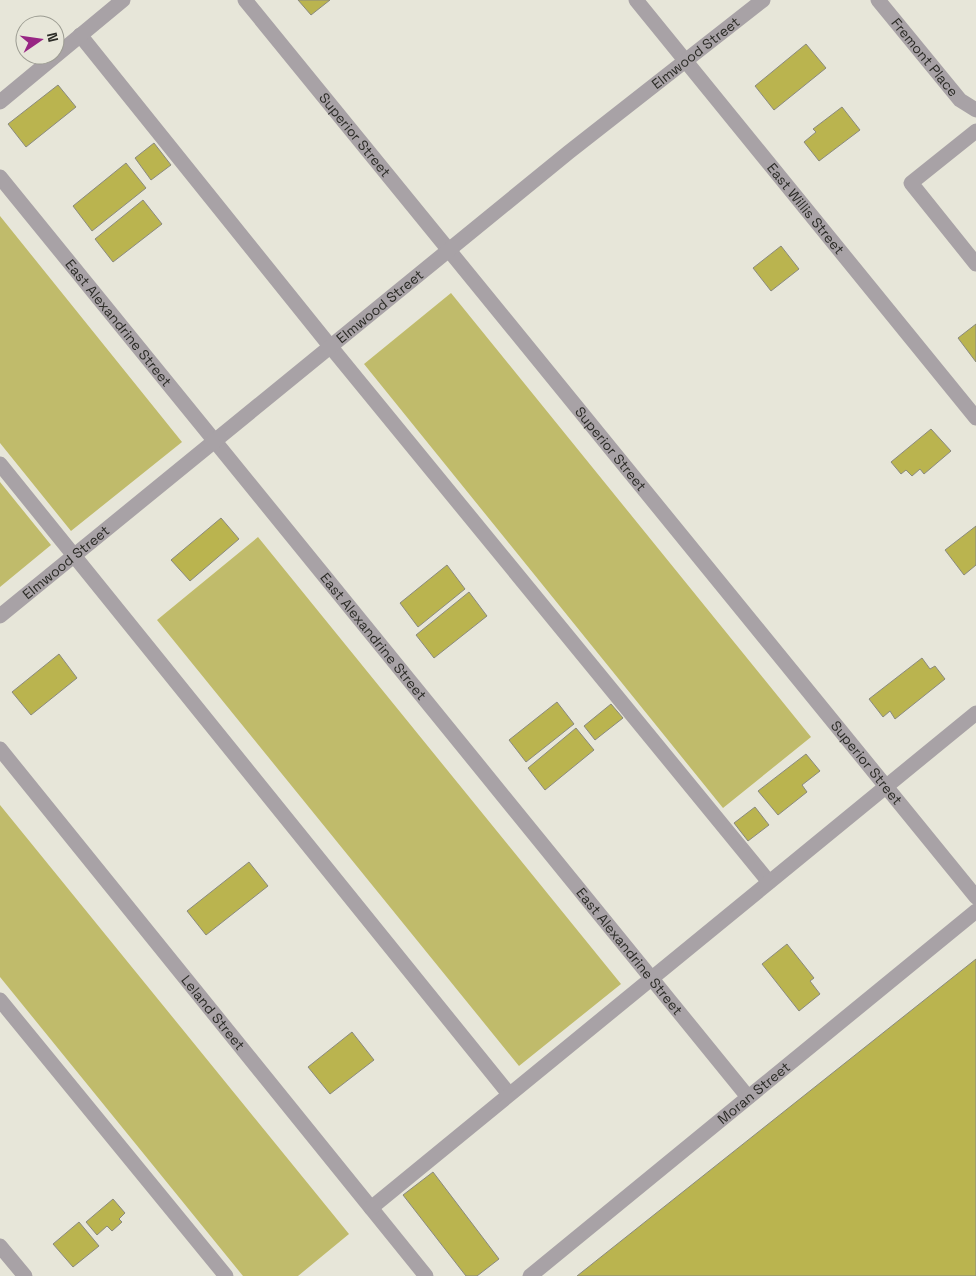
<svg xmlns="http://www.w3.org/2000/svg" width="976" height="1276" font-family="'Space Grotesk',sans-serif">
  <rect width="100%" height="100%" fill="#e7e6d9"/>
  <path fill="#c0bb6b" d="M 0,216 L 182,442 L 71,531 L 0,443 Z
    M 451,293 L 811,737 L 723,808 L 364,364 Z
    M 0,482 L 51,545 L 0,587 Z
    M 258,537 L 621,984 L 519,1066 L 157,620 Z
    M 0,805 L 349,1234 L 298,1276 L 243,1276 L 0,977 Z"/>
  <path fill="#bab44f" stroke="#8b8a7e" d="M 298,0 L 330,0 L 311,15 Z
    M 806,44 L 826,68 L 774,110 L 755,86 Z
    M 58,85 L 76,107 L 26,147 L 8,124 Z
    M 842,107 L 860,130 L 819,161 L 804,142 L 816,132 L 813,129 Z
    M 154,143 L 171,165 L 151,180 L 135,158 Z
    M 126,163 L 146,188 L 92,231 L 73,206 Z
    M 143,200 L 162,224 L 113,262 L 95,239 Z
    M 781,246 L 799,269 L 771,291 L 753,268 Z
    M 976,324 L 976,362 L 958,338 Z
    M 931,429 L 951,451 L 924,474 L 920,469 L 912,476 L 906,470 L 901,474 L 891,462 Z
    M 221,518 L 239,539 L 190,581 L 171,560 Z
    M 976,526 L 976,565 L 964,575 L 945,550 Z
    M 447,565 L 465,589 L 418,627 L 400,603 Z
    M 469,592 L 487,616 L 434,658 L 416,635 Z
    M 59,654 L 77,678 L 31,715 L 12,692 Z
    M 922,658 L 930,669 L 935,666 L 945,679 L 895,719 L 890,711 L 883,717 L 869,699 Z
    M 557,702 L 574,724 L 526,762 L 509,740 Z
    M 611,704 L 623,718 L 595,740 L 584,726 Z
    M 576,728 L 594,750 L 545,790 L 528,768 Z
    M 806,754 L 820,771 L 802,785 L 807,792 L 778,815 L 758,791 Z
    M 755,807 L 769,825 L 748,841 L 734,823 Z
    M 249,862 L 268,886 L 206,935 L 187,911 Z
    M 787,944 L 814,978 L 810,981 L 820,994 L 799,1011 L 762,964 Z
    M 976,959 L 976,1276 L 577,1276 Z
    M 352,1032 L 374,1060 L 330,1094 L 308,1067 Z
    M 433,1172 L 499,1259 L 477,1276 L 466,1276 L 403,1195 Z
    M 113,1199 L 125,1213 L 119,1219 L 122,1222 L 112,1231 L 107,1226 L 97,1235 L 86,1222 Z
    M 79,1222 L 99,1246 L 73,1267 L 53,1244 Z"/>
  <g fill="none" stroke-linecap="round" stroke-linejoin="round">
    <g stroke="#a8a2a6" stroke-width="15">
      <path id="s1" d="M 245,0 L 976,897"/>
      <path id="s2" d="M 636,0 L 976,418"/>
      <path id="s3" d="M 878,0 L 960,100 L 976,110"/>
      <path d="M 80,35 L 330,346 L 769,882"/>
      <path d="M 0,102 L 123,0"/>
      <path d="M 976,131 L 911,183 L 976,264"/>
      <path id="s4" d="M 0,177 L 748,1097"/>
      <path d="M 0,464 L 509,1094"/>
      <path id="s5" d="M 0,616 L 569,152 L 763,0"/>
      <path id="s6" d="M 0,749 L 426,1276"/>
      <path d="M 0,1000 L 226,1276"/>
      <path d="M 371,1208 L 976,713"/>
      <path d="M 0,1246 L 25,1276"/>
      <path id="s7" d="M 530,1276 L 976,911"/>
    </g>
  </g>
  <g text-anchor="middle" stroke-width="4" stroke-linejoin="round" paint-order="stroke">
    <g font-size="14" fill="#2c2c27" stroke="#e7e6d9">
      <text dy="5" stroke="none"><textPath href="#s5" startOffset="895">Elmwood Street</textPath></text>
      <text dy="5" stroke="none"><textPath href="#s3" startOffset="74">Fremont Place</textPath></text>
      <text dy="5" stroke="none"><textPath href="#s1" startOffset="174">Superior Street</textPath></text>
      <text dy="5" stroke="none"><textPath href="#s2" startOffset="269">East Willis Street</textPath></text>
      <text dy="5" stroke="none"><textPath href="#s5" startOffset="490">Elmwood Street</textPath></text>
      <text dy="5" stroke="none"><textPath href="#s4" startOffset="188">East Alexandrine Street</textPath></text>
      <text dy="5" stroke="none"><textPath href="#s1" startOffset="579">Superior Street</textPath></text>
      <text dy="5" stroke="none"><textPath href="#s5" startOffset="85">Elmwood Street</textPath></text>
      <text dy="5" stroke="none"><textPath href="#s4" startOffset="592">East Alexandrine Street</textPath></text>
      <text dy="5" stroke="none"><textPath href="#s1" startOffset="984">Superior Street</textPath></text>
      <text dy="5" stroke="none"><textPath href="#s4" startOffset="998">East Alexandrine Street</textPath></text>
      <text dy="5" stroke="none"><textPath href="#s6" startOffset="339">Leland Street</textPath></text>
      <text dy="5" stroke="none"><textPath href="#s7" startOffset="289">Moran Street</textPath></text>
    </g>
  </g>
  <g transform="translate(40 40) rotate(77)"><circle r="24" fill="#e7e6d9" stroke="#9c9c92"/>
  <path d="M0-4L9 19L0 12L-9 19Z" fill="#982684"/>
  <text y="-8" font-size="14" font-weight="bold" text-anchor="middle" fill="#2c2c27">N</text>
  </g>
</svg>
